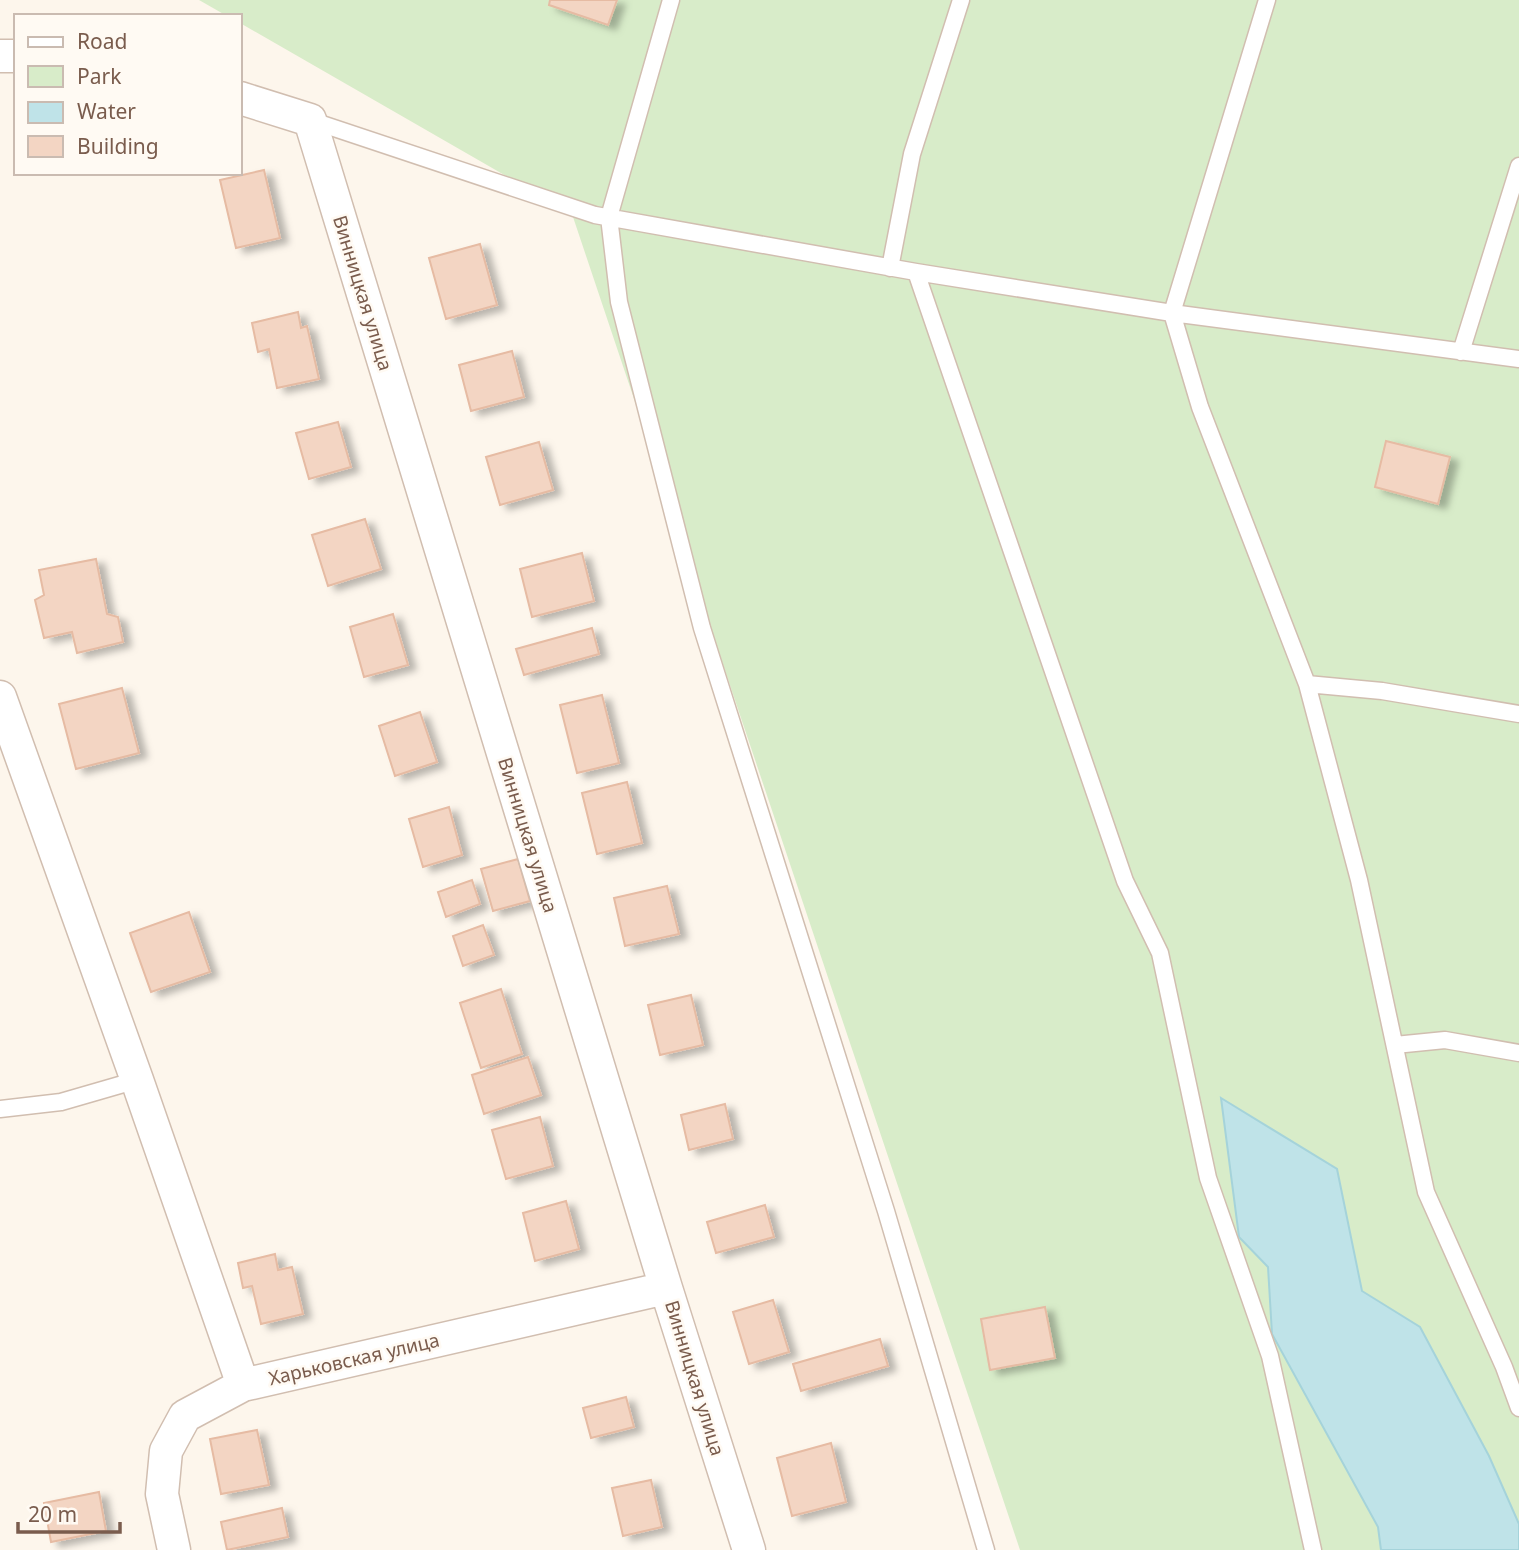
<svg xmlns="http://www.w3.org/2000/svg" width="1519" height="1550" font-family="'Noto Sans',sans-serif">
  <defs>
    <filter id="shadow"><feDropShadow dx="8" dy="4.5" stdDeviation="3.5" flood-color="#0004"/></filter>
  </defs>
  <rect width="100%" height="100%" fill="#fdf6ec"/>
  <path fill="#d8ecc9" d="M 199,0 L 1519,0 L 1519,1550 L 1020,1550 L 572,214 L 240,23 L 240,16 L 227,16 Z"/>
  <path fill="#bfe3e8" stroke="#a5d3da" stroke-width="2" d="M 1221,1098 L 1337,1169 L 1362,1291 L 1420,1327 L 1489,1456 L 1519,1524 L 1519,1550 L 1381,1550 L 1378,1527 L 1272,1334 L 1268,1267 L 1239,1237 Z"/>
  <path fill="#f3d5c3" stroke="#e6bba3" stroke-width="2" filter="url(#shadow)" d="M 550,0 L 617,0 L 608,25 L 549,5 Z
    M 264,170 L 280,238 L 236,248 L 220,180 Z
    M 480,244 L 497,305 L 446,319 L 429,258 Z
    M 298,312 L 301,328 L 307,326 L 319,379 L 277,388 L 269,349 L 258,352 L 252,323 Z
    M 512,351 L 524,397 L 471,411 L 459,365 Z
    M 338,422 L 351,467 L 309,479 L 296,433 Z
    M 1386,441 L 1450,457 L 1438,504 L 1375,487 Z
    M 539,442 L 553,490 L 500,505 L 486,457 Z
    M 365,519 L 381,569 L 328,586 L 312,535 Z
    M 582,553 L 594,601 L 532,617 L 520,569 Z
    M 96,559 L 107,614 L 118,617 L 123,642 L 77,653 L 72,632 L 44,638 L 35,600 L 44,595 L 39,570 Z
    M 393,614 L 408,665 L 364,677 L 350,627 Z
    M 592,628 L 599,654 L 524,675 L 516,649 Z
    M 122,688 L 139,753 L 76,769 L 59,704 Z
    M 602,695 L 619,763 L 577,773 L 560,705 Z
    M 420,712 L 437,762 L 395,776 L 379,726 Z
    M 627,782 L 642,843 L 597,854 L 582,793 Z
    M 449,807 L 462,855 L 423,867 L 409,819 Z
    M 518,859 L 530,901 L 493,911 L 481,869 Z
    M 472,880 L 480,904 L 446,917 L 438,892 Z
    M 667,886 L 679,934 L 625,946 L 614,898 Z
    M 189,912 L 210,972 L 151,992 L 130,933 Z
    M 483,925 L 494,955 L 463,966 L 453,936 Z
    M 501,989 L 522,1054 L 481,1068 L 460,1003 Z
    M 691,995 L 703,1045 L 660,1055 L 648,1005 Z
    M 528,1057 L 541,1095 L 484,1114 L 472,1075 Z
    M 725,1104 L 733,1139 L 689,1150 L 681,1115 Z
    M 540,1117 L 553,1166 L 506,1179 L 492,1130 Z
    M 566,1201 L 579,1249 L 535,1261 L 523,1213 Z
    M 765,1205 L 774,1237 L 716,1253 L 707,1222 Z
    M 275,1254 L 278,1270 L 292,1267 L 303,1314 L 261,1324 L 252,1286 L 243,1288 L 238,1263 Z
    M 773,1300 L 789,1352 L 749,1364 L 733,1312 Z
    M 1045,1307 L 1055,1358 L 990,1370 L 981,1319 Z
    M 880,1339 L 888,1366 L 801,1391 L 793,1364 Z
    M 626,1397 L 634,1427 L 591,1438 L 583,1408 Z
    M 257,1430 L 269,1485 L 221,1494 L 210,1439 Z
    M 831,1443 L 846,1502 L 792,1516 L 777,1458 Z
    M 651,1480 L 662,1527 L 623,1536 L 612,1488 Z
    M 99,1492 L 106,1531 L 51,1542 L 44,1503 Z
    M 282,1508 L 288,1537 L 227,1550 L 221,1522 Z"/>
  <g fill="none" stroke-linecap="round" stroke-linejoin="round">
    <g stroke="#d1beb0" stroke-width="19">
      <path id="service" d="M 671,0 L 609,217 L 619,302 L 702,628 L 886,1211 L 986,1550
        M 1267,0 L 1172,313 L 1200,407 L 1307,684 L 1359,880 L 1426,1192 L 1504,1367 L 1519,1408
        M 310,120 L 595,215 L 916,272 L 1172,313 L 1519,359
        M 890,268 L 912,154 L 961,0
        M 916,272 L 1125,881 L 1160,953 L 1208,1178 L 1270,1356 L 1313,1550
        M 1461,352 L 1519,166
        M 1307,684 L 1382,691 L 1519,714
        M 1395,1045 L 1445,1040 L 1519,1053
        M 0,1109 L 61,1102 L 137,1080"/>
    </g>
    <g stroke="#d1beb0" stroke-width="35">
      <path id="minor" d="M 0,56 L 16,56
        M 240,98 L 310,120 L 666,1288 L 749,1550
        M 0,697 L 137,1080 L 243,1385
        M 174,1550 L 162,1494 L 166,1451 L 185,1416 L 243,1385 L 666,1288"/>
    </g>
    <use href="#service" stroke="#fff" stroke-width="16"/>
    <use href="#minor" stroke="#fff" stroke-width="32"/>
  </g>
  <g text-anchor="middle" stroke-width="5" stroke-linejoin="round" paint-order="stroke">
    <g font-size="19" fill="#7a5c4d" stroke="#fffaf3">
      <text transform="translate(363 293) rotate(73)" y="7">Винницкая улица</text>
      <text transform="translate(528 835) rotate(73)" y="7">Винницкая улица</text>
      <text transform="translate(354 1359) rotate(-13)" y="7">Харьковская улица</text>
      <text transform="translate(695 1378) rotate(73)" y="7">Винницкая улица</text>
    </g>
  </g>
  <rect x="14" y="14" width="228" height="161" fill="#fffaf3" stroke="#cabbb1" stroke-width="2"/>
  <rect x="28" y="37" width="35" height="10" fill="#ffffff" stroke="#cabbb1" stroke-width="2"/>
  <text x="77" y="49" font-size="21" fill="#7a5c4d">Road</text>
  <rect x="28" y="66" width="35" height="21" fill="#d8ecc9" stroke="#cabbb1" stroke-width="2"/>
  <text x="77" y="84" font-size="21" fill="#7a5c4d">Park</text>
  <rect x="28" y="102" width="35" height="21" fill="#bfe3e8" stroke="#cabbb1" stroke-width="2"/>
  <text x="77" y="119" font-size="21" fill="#7a5c4d">Water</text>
  <rect x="28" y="136" width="35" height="21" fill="#f3d5c3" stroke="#cabbb1" stroke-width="2"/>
  <text x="77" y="154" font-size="21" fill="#7a5c4d">Building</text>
  <path d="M18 1522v10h102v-10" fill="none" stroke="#7a5c4d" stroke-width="3.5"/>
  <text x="28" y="1522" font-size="21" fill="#7a5c4d" stroke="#fffaf3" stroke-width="5" paint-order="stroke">20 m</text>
</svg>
